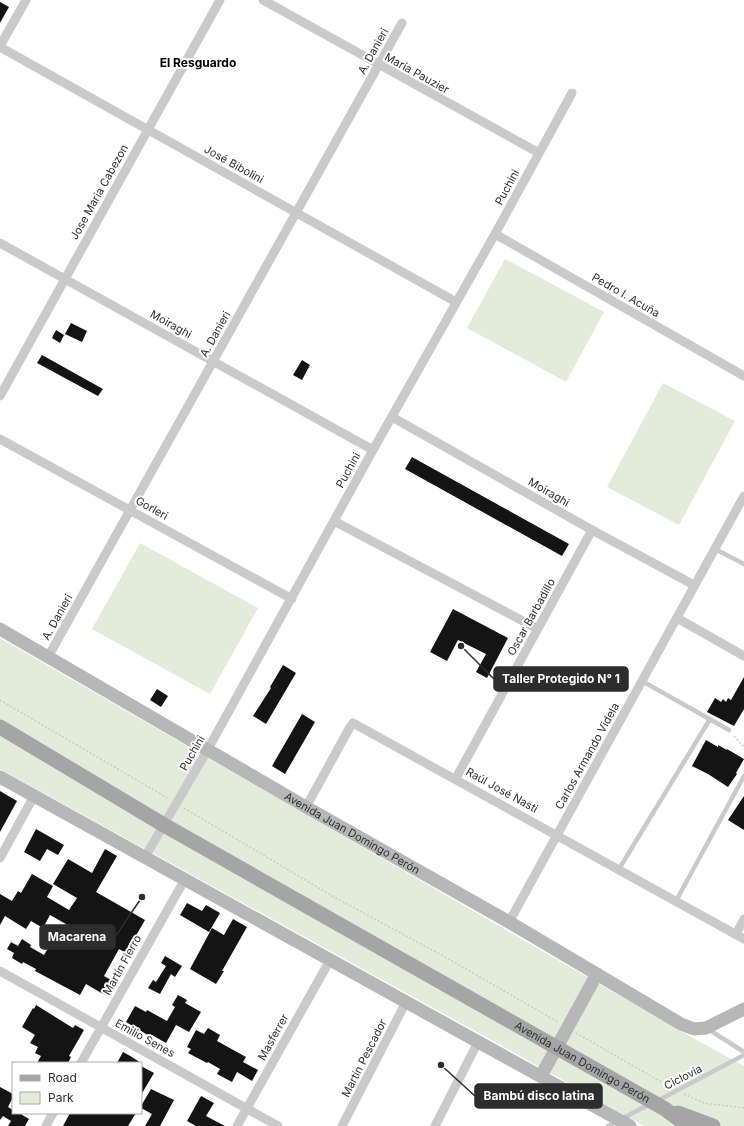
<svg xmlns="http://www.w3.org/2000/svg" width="744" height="1126" font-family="Inter,sans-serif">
  <rect width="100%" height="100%" fill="#fff"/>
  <path fill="#e3ebda" d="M 505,259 L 604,312 L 566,382 L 467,328 Z
    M 663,383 L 735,421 L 679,525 L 607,487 Z
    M 140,543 L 258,608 L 210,694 L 92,629 Z
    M 0,638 L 693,1038 L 744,1066 L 744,1126 L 644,1126 L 504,1047 L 0,769 Z"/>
  <path fill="#141414" d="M 0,2 L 9,7 L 0,23 Z
    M 71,323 L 87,331 L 82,342 L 65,334 Z
    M 56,330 L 64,335 L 60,343 L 52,338 Z
    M 42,355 L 103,389 L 98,396 L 37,363 Z
    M 302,360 L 310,365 L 302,380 L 293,375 Z
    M 412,457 L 569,544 L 562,556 L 405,469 Z
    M 453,609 L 508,638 L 487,678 L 476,672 L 486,654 L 458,640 L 447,661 L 430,652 Z
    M 283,665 L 296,673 L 266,724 L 253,716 L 271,688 L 270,687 Z
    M 744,677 L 744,709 L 734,726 L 707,712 L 715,698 L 721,702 L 723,699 L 726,702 L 728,698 L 731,700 Z
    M 157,689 L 168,696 L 161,707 L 150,700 Z
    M 302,714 L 315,722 L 285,774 L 272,766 Z
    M 706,740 L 718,747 L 718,745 L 727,750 L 727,749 L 744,759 L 736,773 L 737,774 L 728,787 L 708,774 L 692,766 Z
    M 0,791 L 17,801 L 0,832 Z
    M 744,796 L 744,830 L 728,820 Z
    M 36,829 L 64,845 L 58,855 L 47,849 L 40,861 L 24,852 Z
    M 105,849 L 117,856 L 96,892 L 145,920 L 126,953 L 119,949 L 104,976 L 111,980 L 103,994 L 86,984 L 80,995 L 35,971 L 36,969 L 23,962 L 22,964 L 12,958 L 14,953 L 7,949 L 11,942 L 18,946 L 22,939 L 31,945 L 30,947 L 44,955 L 56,935 L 73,944 L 80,932 L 50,915 L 43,928 L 31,921 L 26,929 L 5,916 L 0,925 L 0,894 L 12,901 L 18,891 L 21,893 L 32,874 L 53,886 L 47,897 L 69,910 L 77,898 L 53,884 L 68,859 L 92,873 Z
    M 187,903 L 202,911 L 206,905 L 220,913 L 209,932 L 180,915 Z
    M 233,919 L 247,927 L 222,971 L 224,971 L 216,984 L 190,969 L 212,928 L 224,935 Z
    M 165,956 L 182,966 L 175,977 L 171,974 L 160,994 L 148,988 L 153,980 L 156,982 L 166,966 L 161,963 Z
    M 178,995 L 187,1000 L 185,1003 L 201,1012 L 189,1032 L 176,1025 L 166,1043 L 152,1035 L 151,1037 L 126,1022 L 135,1006 L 146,1012 L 147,1010 L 167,1021 L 175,1007 L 172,1005 Z
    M 36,1005 L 73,1028 L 75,1025 L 84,1030 L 69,1056 L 71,1057 L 68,1063 L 37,1063 L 41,1056 L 35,1053 L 38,1047 L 30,1043 L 35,1035 L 22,1027 L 33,1008 L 34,1009 Z
    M 208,1028 L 220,1035 L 217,1041 L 246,1057 L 243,1062 L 258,1070 L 252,1081 L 237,1072 L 232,1082 L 217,1074 L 220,1069 L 208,1062 L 207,1063 L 188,1053 L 191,1049 L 187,1047 L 196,1030 L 204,1034 Z
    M 123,1052 L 132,1057 L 141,1063 L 117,1063 Z
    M 141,1066 L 154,1073 L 141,1095 Z
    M 0,1087 L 13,1094 L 13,1097 L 8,1107 L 13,1110 L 13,1113 L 19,1113 L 29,1119 L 25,1126 L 8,1126 L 11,1121 L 3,1116 L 0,1120 Z
    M 151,1089 L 174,1100 L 160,1126 L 145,1126 L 152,1114 L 141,1108 L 141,1106 Z
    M 201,1096 L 214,1103 L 206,1116 L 225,1126 L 196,1126 L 187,1121 Z
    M 70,1113 L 136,1113 L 128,1126 L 63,1126 Z"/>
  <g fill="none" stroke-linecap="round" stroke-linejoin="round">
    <path stroke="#cacaca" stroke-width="1.5" stroke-dasharray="2 2" stroke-linecap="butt" d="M 0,700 L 169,799
      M 734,736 L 744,747
      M 184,808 L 334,897 L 445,957 L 558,1022
      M 576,1033 L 670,1087
      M 684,1094 L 704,1103 L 744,1108"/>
    <path stroke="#cacaca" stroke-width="4.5" d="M 715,549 L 744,564
      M 642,681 L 729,730
      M 619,869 L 710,719
      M 676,901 L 744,776
      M 708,1029 L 744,1052
      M 657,1101 L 744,1055
      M 608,1126 L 650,1104"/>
    <path stroke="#cacaca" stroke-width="9" d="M 263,0 L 539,153
      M 0,46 L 26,0
      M 0,47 L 456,302
      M 495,234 L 744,376
      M 0,243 L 373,450
      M 0,396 L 220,0
      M 392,417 L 592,530 L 694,585
      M 0,439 L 292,599
      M 334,521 L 538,629
      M 677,618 L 744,656
      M 48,657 L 402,23
      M 456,778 L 592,530
      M 306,807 L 350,727 L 353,723 L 744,939
      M 145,857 L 208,749 L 373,450 L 495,234 L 572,93
      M 0,858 L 34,796
      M 509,922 L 744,496
      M 736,934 L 744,919
      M 0,971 L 278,1126
      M 81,1063 L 185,879
      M 46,1126 L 53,1113
      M 237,1126 L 330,960
      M 342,1126 L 406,1002
      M 435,1126 L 478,1042"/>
    <g stroke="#b7b7b7" stroke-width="13">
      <path id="s1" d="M 0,629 L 306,807 L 509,922 L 681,1024 L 694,1029 L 706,1028 L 744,1009"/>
      <path d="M 0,777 L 630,1126"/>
      <path d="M 541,1076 L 597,974"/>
    </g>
    <g stroke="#a5a5a5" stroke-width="15">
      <path id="s2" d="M 0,727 L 164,825 L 665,1109 L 688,1126"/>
      <path d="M 678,1113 L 713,1126"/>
    </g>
  </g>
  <g text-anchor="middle" stroke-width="4" stroke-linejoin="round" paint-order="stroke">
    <g font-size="11" fill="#2d2d2d" stroke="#fff">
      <text transform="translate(373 51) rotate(-61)" y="4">A. Danieri</text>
      <text transform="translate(417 73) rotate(29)" y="4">María Pauzier</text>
      <text transform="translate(234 164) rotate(29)" y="4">José Bibolini</text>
      <text transform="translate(507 187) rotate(-62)" y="4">Puchini</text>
      <text transform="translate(99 192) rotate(-61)" y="4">Jose Maria Cabezon</text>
      <text transform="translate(626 295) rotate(30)" y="4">Pedro I. Acuña</text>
      <text transform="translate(171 324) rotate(29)" y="4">Moiraghi</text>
      <text transform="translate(215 334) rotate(-61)" y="4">A. Danieri</text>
      <text transform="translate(348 470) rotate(-61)" y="4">Puchini</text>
      <text transform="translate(549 492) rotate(30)" y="4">Moiraghi</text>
      <text transform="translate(152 508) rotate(29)" y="4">Gorleri</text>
      <text transform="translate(57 617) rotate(-61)" y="4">A. Danieri</text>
      <text transform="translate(531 617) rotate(-61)" y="4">Oscar Barbadillo</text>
      <text transform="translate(192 753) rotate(-60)" y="4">Puchini</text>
      <text transform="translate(587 756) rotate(-61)" y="4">Carlos Armando Videla</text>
      <text transform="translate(502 790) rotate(29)" y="4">Raúl José Nasti</text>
      <text dy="4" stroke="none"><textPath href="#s1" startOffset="407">Avenida Juan Domingo Perón</textPath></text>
      <text transform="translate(122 965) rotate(-61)" y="4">Martín Fierro</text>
      <text transform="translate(273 1037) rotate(-61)" y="4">Masferrer</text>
      <text transform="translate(145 1038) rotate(29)" y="4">Emilio Senes</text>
      <text transform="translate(364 1058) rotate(-63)" y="4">Martín Pescador</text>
      <text dy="4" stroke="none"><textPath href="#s2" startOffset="672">Avenida Juan Domingo Perón</textPath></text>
      <text transform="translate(683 1077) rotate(-27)" y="4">Ciclovia</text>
    </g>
    <g font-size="12" font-weight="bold" fill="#000" stroke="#fff">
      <text x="198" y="67">El Resguardo</text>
    </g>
  </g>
  <path fill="none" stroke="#2d2d2d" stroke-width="1.5" d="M461 646L494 679M142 897L115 937M441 1065L475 1096"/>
  <g fill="#2d2d2d" stroke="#fff" stroke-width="1.5">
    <circle cx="461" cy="646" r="4"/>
    <circle cx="142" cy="897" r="4"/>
    <circle cx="441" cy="1065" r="4"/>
  </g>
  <g fill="#2d2d2d" stroke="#2d2d2d" stroke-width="1.5">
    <rect x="494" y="667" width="134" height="24" rx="4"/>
    <rect x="40" y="925" width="75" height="24" rx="4"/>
    <rect x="475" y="1084" width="127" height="24" rx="4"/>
  </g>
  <g font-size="12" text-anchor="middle" font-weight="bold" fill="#fff">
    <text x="561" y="683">Taller Protegido N° 1</text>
    <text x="77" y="941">Macarena</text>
    <text x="539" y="1100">Bambú disco latina</text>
  </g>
  <rect x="12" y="1062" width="130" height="52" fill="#ffffff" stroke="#ababab"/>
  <rect x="20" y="1075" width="20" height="6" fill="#a5a5a5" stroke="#ababab"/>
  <text x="48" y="1082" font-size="12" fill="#2d2d2d">Road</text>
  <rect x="20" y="1092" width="20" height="12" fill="#e3ebda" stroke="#ababab"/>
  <text x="48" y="1102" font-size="12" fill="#2d2d2d">Park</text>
</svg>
